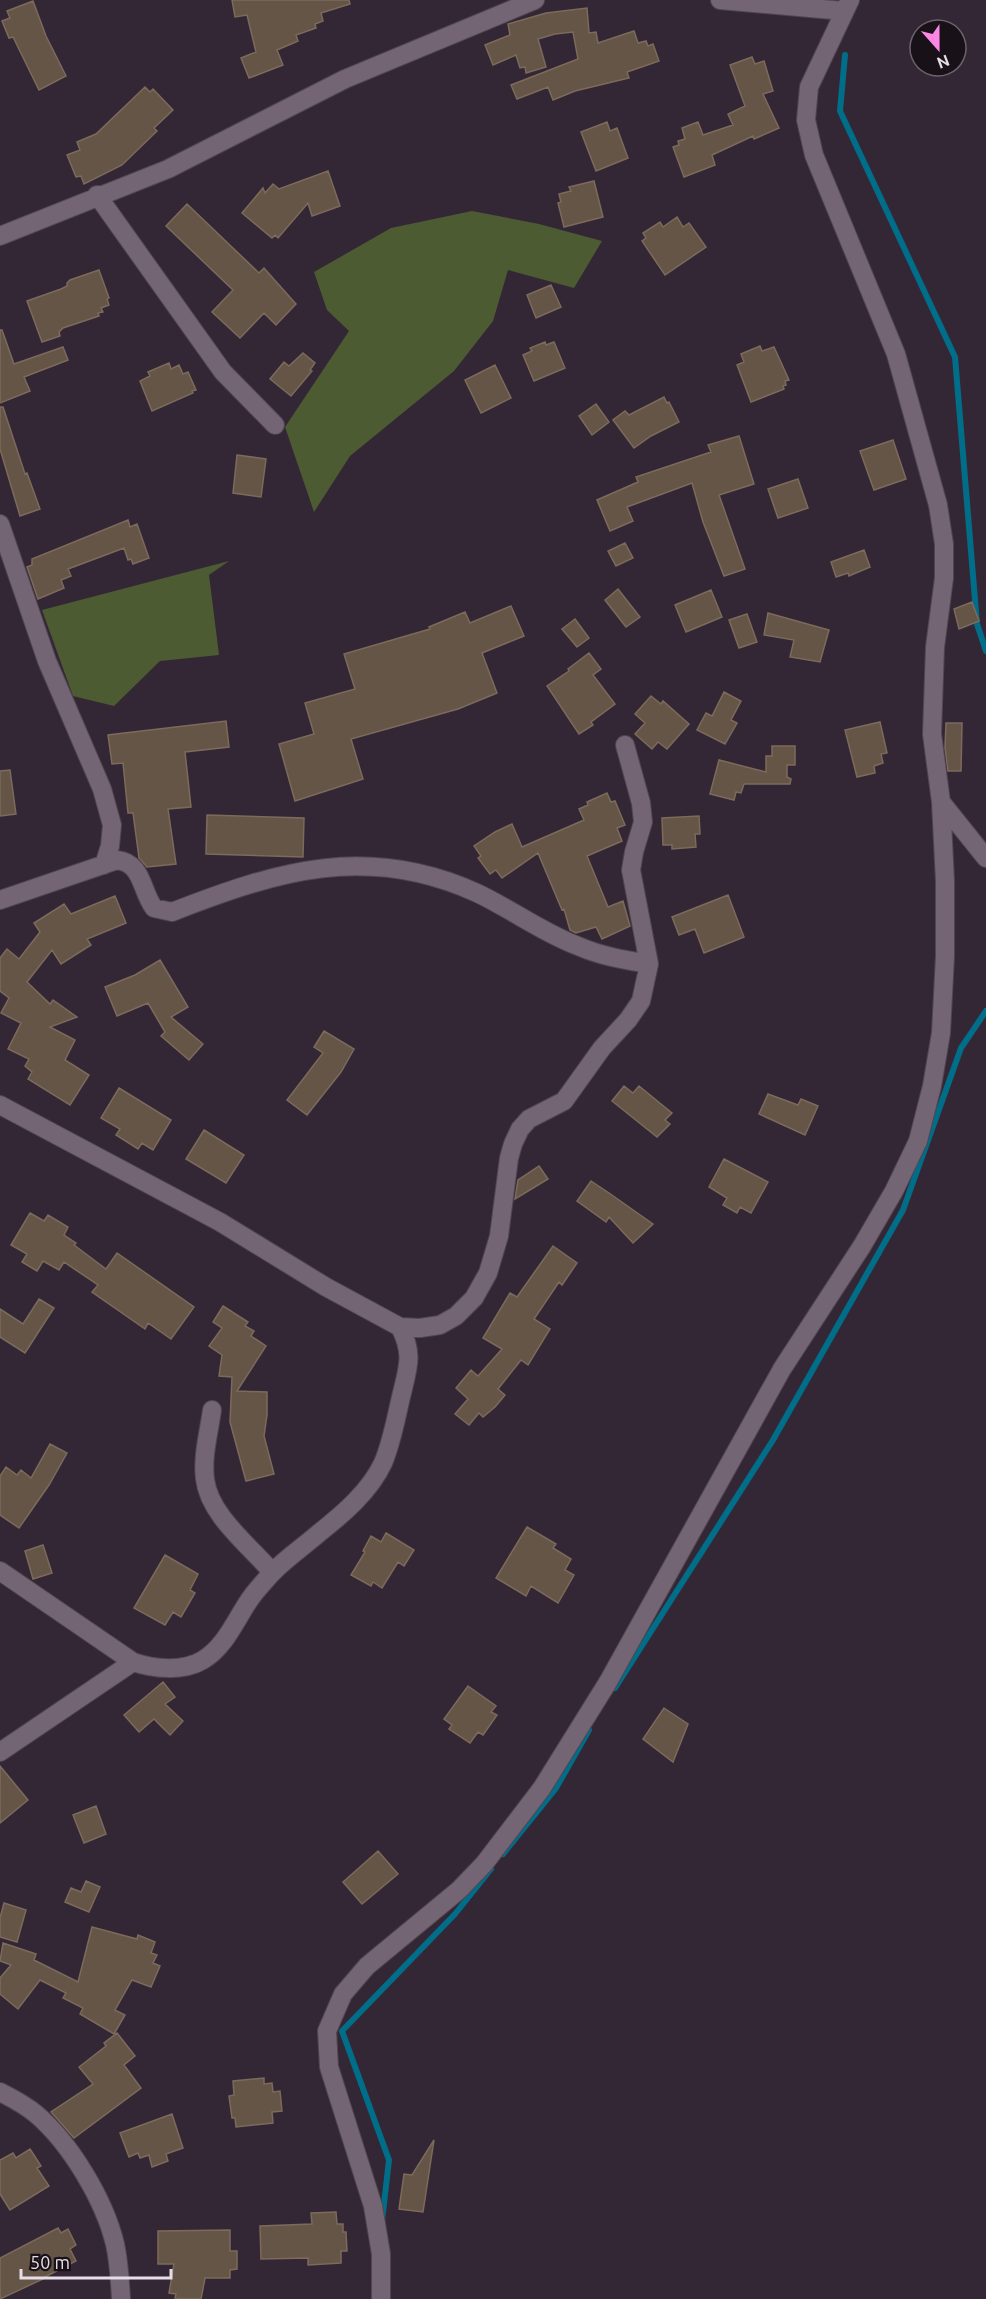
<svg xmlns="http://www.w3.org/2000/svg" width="986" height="2299" font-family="Ubuntu,sans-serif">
  <rect width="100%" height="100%" fill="#342735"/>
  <path fill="#4d5b33" d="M 472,211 L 539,224 L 602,241 L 574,288 L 508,270 L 493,321 L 454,371 L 350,456 L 314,512 L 285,427 L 349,331 L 327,310 L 314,272 L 391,228 Z
    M 229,561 L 209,575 L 219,655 L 160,661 L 114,706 L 73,696 L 42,610 Z"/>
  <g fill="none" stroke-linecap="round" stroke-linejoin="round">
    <path stroke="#006d89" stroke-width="6" d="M 845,55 L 840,111 L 955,357 L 977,624 L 986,651
      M 615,1688 L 773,1440 L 903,1210 L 961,1048 L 986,1011
      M 503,1854 L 556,1788 L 589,1730
      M 382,2221 L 389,2160 L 342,2031 L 455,1914 L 491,1869"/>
  </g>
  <path fill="#655547" stroke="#7c6a5c" stroke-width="1.5" d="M 232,0 L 349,0 L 350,4 L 321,13 L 323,21 L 315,24 L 316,28 L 296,35 L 298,41 L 277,50 L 283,65 L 249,78 L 241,58 L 256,52 L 247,15 L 235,17 Z
    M 33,1 L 46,36 L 66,76 L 39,90 L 13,37 L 9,38 L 2,21 L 10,18 L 7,11 Z
    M 587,8 L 589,33 L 596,32 L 598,43 L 634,31 L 638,43 L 646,41 L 648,46 L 653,44 L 659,61 L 627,72 L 629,78 L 575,91 L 553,100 L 548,87 L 517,99 L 511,85 L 578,59 L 573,32 L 555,34 L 538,39 L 546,67 L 526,73 L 525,67 L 520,68 L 516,55 L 493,65 L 485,45 L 510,35 L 508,24 L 546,13 Z
    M 752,57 L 755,64 L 764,61 L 773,91 L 763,94 L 779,128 L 754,139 L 753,136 L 712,155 L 715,165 L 684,177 L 673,147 L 679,145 L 678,141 L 685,139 L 682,128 L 698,122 L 703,135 L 733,125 L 728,114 L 745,106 L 730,65 Z
    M 145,87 L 150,92 L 153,89 L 173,110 L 154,128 L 157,131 L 122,165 L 84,184 L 81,176 L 76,177 L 67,155 L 80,150 L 77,142 L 96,134 Z
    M 607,122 L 610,131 L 617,128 L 628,158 L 596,171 L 581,132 Z
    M 328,171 L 340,206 L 312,216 L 308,203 L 278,238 L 275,235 L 272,238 L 242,213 L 263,188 L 265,193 L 273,184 L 279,189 Z
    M 594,181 L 603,217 L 564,227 L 558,203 L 561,202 L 559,194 L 571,191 L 569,187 Z
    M 187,204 L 259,273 L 264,268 L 296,304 L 276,325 L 264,313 L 240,338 L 212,312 L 233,290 L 166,226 Z
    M 677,217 L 683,227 L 689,223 L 706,247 L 665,275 L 642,241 L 646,238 L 643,233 L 660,222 L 663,227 Z
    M 99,270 L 109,298 L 107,299 L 109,305 L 101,308 L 103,312 L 98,313 L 99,316 L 63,328 L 59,332 L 60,336 L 42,342 L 27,301 L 61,289 L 67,286 L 67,283 L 70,280 Z
    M 551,285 L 561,307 L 536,318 L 527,295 Z
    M 0,330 L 2,330 L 14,364 L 63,347 L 68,360 L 24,377 L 30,391 L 0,403 Z
    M 545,342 L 546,345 L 554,342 L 565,368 L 534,381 L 523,355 L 532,351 L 530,348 Z
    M 760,346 L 762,351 L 774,347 L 789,380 L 785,381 L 786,385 L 783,386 L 784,389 L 751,402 L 737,365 L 744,362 L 741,354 Z
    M 303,353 L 315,363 L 310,370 L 312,371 L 291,396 L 270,379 L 284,362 L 289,366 Z
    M 169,363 L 171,369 L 179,365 L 183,374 L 188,372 L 196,390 L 192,391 L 193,393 L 152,411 L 140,381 L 150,376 L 148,372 Z
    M 495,365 L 511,398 L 481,413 L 465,380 Z
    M 664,397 L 667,403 L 669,402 L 679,422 L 651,436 L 634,448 L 613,420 L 625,411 L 629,415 Z
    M 596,404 L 609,422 L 592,435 L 579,416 Z
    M 0,407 L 3,407 L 25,474 L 27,473 L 40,509 L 20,516 L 0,449 Z
    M 739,436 L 754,484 L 719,495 L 745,569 L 724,576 L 703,522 L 692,483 L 627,507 L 633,521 L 610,531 L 597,500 L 638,482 L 636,477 L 711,452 L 708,445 Z
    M 893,440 L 906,479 L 874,490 L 860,451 Z
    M 237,455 L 266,459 L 261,497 L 233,493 Z
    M 798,479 L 808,508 L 778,518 L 768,489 Z
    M 128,520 L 130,527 L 137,524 L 149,558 L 133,564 L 131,559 L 128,560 L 124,548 L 68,569 L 71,576 L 61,580 L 64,588 L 38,599 L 27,567 L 32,565 L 32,559 Z
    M 625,543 L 633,558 L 616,566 L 608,551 Z
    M 864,550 L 870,567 L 849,576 L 848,573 L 836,577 L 831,562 Z
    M 618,589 L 640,617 L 626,627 L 605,600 Z
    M 711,590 L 722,617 L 686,632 L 675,605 Z
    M 972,602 L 979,621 L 959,629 L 954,609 Z
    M 511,606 L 524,636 L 482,653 L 497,693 L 458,709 L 351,739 L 363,779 L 295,801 L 279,744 L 314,734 L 305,703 L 355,689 L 344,654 L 430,629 L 429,627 L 465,612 L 470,623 Z
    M 768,613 L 829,630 L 820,662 L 790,657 L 794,640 L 764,635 Z
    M 747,614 L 757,642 L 739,648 L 729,620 Z
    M 575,619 L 589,638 L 577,647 L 562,629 Z
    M 589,653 L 601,669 L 593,675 L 615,704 L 591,722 L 593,725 L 579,734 L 547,686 L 569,671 L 568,669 Z
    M 724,692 L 741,701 L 731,720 L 737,723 L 725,744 L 697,730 L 706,713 L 712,716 Z
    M 651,696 L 661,704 L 663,701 L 689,724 L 667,749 L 658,742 L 652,749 L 635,734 L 645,723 L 635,714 Z
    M 226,721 L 229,747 L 185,752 L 191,807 L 168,809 L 176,864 L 147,867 L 139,858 L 133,813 L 128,813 L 123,763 L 112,764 L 108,735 Z
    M 880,722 L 887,753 L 881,754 L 883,763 L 874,766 L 875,773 L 857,777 L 845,730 Z
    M 946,723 L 962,723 L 961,771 L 948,771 L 945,748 Z
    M 772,746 L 795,746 L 795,765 L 787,765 L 787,777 L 791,779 L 790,784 L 744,784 L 741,793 L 736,792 L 734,800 L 710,794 L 719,760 L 766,772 L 766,756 L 772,756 Z
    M 10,770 L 16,814 L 0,816 L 0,771 Z
    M 607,793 L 611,802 L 615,801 L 625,825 L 617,828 L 622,841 L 587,856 L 608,907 L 623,901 L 630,926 L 602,939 L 596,927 L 576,933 L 570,930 L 564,909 L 562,910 L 538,853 L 502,878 L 496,870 L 490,874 L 478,858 L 481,856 L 474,846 L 495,832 L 512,824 L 522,847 L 584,820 L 579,809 L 588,805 L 587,802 Z
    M 207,815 L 304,818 L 303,857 L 206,854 Z
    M 699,816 L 700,834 L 695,834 L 696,847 L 672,849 L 672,845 L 663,845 L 662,818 Z
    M 728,895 L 744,937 L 704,953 L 695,929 L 679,935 L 672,917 Z
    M 115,896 L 126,923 L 87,939 L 91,945 L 61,964 L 52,950 L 27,982 L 50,1004 L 53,1000 L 77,1017 L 50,1027 L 75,1040 L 65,1060 L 89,1075 L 70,1105 L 28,1079 L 32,1072 L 25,1066 L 29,1059 L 8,1049 L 21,1023 L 1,1013 L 9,998 L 0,991 L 0,958 L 7,949 L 19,959 L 40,932 L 34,923 L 64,904 L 71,914 Z
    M 160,960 L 188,1007 L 171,1017 L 203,1044 L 189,1060 L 161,1036 L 165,1032 L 148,1003 L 117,1016 L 105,987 L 135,975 Z
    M 324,1031 L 354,1049 L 341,1072 L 307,1115 L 287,1100 L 323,1053 L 314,1047 Z
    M 624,1086 L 633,1093 L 639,1086 L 672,1113 L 665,1120 L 670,1124 L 657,1137 L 612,1101 Z
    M 119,1088 L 171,1120 L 153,1150 L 142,1143 L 138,1149 L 116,1135 L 120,1129 L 101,1118 Z
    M 768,1094 L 798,1105 L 801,1099 L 818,1106 L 805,1135 L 759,1114 Z
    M 204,1130 L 244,1155 L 226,1183 L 186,1159 Z
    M 724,1159 L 768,1182 L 751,1213 L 740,1207 L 737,1213 L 723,1205 L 727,1198 L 709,1187 Z
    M 539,1166 L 548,1179 L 515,1199 L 518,1180 Z
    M 591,1181 L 609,1193 L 653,1224 L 633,1243 L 609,1217 L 606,1222 L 577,1201 Z
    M 30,1213 L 44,1221 L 48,1215 L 68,1227 L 64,1235 L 76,1243 L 74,1245 L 106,1269 L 117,1253 L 194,1307 L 171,1339 L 148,1323 L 145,1329 L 92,1292 L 98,1285 L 64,1262 L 59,1270 L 43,1261 L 37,1271 L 22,1262 L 27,1254 L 11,1245 Z
    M 553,1246 L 577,1263 L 562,1285 L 559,1282 L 534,1319 L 550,1329 L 528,1365 L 521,1360 L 498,1389 L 505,1395 L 495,1407 L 483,1417 L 479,1413 L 469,1425 L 455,1414 L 468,1399 L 456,1388 L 471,1370 L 478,1376 L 502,1349 L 483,1338 L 510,1293 L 517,1297 Z
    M 39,1299 L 54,1308 L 25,1353 L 0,1337 L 0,1309 L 23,1324 Z
    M 223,1306 L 248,1322 L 245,1326 L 254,1331 L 251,1336 L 266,1346 L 237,1391 L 267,1392 L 267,1415 L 264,1436 L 274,1474 L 246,1481 L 230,1422 L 232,1377 L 219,1376 L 222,1355 L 209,1346 L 222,1328 L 213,1322 Z
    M 50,1444 L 67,1453 L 49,1485 L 19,1528 L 0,1515 L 0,1476 L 6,1467 L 17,1475 L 21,1470 L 31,1478 Z
    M 527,1527 L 556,1544 L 553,1548 L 571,1559 L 565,1570 L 574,1575 L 558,1603 L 531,1586 L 526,1596 L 496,1578 Z
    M 386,1533 L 414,1550 L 404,1566 L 398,1562 L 382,1588 L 373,1582 L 371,1586 L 351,1575 L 365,1552 L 363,1551 L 371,1536 L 381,1542 Z
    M 43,1545 L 52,1573 L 33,1579 L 25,1551 Z
    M 165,1555 L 198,1574 L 190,1590 L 195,1593 L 181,1617 L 173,1612 L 165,1625 L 134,1608 Z
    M 163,1682 L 175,1697 L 165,1704 L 183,1721 L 170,1735 L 154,1719 L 139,1732 L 124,1715 Z
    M 468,1686 L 496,1706 L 491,1712 L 497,1715 L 483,1735 L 478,1732 L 470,1743 L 449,1729 L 452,1725 L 444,1719 Z
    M 664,1708 L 688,1724 L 673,1762 L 643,1739 Z
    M 0,1766 L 28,1800 L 0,1823 Z
    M 96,1806 L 106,1834 L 84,1843 L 73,1815 Z
    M 378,1851 L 398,1874 L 362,1904 L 343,1882 Z
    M 86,1881 L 100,1887 L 89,1912 L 65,1902 L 71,1888 L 81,1892 Z
    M 4,1903 L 26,1910 L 17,1942 L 0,1937 L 0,1918 Z
    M 92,1927 L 137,1939 L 138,1935 L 155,1942 L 151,1953 L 157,1955 L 153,1963 L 160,1966 L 151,1987 L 132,1980 L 115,2010 L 125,2015 L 114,2034 L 80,2014 L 83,2008 L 63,1998 L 66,1993 L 40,1980 L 18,2009 L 0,1994 L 0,1978 L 11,1965 L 0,1961 L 3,1943 L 36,1954 L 34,1960 L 78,1982 Z
    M 117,2033 L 135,2056 L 124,2065 L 141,2088 L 74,2138 L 51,2112 L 93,2084 L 79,2067 L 106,2046 L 104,2043 Z
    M 264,2078 L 264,2084 L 272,2083 L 273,2092 L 280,2091 L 282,2111 L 272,2112 L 273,2123 L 236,2127 L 235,2118 L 232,2118 L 229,2096 L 234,2095 L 233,2081 Z
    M 172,2114 L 183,2148 L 166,2154 L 168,2161 L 152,2167 L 149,2155 L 140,2158 L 138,2153 L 129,2157 L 120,2133 Z
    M 434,2140 L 423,2212 L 399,2209 L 404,2174 L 412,2175 Z
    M 30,2149 L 41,2166 L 37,2168 L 49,2186 L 10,2210 L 0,2194 L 0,2160 L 13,2153 L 16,2158 Z
    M 336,2212 L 337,2224 L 343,2224 L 343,2232 L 346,2232 L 347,2251 L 341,2251 L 341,2263 L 308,2265 L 308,2258 L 261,2259 L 260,2226 L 312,2224 L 311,2213 Z
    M 58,2228 L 61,2233 L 68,2229 L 76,2245 L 70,2249 L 76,2261 L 45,2277 L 45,2278 L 0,2299 L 0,2258 Z
    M 230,2230 L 230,2251 L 237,2251 L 237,2269 L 230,2270 L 230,2278 L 205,2278 L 201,2299 L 175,2299 L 176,2294 L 169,2293 L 174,2264 L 158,2264 L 158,2231 Z"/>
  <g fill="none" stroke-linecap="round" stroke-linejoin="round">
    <g stroke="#504651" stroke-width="20">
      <path id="street" d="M 720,0 L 844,11
        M 97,195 L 223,372 L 275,425
        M 0,236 L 168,169 L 345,79 L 535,0
        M 0,524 L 47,661 L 102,789 L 112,825 L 110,846 L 104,865
        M 941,802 L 986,858
        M 0,900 L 117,860 C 143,863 141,891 154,908 L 172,912 C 277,871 367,843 477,893 C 511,909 543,933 578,946 C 601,956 624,960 649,964
        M 0,1105 L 220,1222 L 326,1287 L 400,1327 L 420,1328 L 440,1325 L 456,1316 L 474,1298 L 488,1273 L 499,1236 L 509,1158 L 513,1144 L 520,1129 L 529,1119 L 564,1101 L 602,1048 L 628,1020 L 641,1001 L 649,964 L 631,870 L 634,852 L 643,822 L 641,803 L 625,745
        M 212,1410 C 209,1432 202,1457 205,1479 C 209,1515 250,1546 272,1572
        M 0,1571 L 133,1662 C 154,1669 183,1672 203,1660 C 226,1646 236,1619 250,1599 C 256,1590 264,1582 271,1574 C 285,1559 303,1547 319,1533 C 343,1514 370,1491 383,1463 C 392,1442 396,1418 401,1397 C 408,1367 414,1355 400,1327
        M 0,1752 L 133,1662
        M 0,2092 C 12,2098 25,2105 36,2114 C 70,2143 104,2199 115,2244 C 119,2262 120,2281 121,2299
        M 381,2299 L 381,2254 L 373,2206 L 329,2067 L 327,2031 L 343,1994 L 367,1966 L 459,1890 L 484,1864 L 542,1788 L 608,1682 L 782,1369 L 862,1246 L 894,1191 L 918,1141 L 932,1086 L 941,1033 L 945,956 L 945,881 L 941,802 L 932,734 L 935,647 L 944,578 L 944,544 L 938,505 L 896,354 L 814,155 L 806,120 L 809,87 L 850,0"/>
    </g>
    <use href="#street" stroke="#746575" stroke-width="18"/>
  </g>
  <g transform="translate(938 48) rotate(159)"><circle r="28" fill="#181218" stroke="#6a646b" stroke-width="1.5"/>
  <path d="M0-4.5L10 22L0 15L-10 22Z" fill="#fc86e4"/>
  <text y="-9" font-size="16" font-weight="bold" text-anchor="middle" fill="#e6dee7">N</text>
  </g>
  <path d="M21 2269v9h150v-9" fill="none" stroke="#e6dee7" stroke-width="3"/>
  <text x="30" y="2269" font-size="18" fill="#e6dee7" stroke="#181218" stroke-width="4.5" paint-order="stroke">50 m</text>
</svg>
